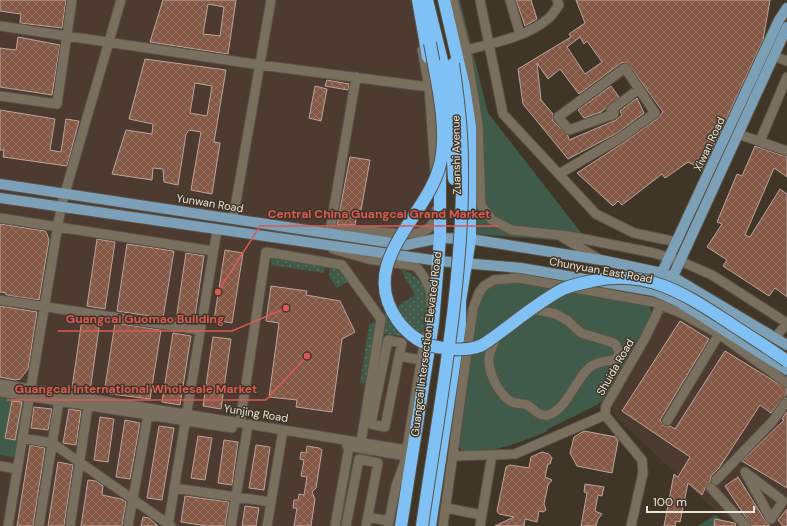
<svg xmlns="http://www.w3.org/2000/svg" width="787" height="526" font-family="'DM Sans',sans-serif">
  <defs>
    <pattern id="grass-dots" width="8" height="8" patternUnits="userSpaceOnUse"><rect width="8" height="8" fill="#415b4b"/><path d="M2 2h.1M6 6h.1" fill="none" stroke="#5d7364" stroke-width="1.8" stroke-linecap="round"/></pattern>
    <pattern id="building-cross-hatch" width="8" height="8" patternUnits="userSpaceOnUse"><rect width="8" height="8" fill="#855845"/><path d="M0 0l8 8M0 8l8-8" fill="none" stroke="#96705f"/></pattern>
  </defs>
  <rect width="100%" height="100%" fill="#403628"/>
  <path fill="#4d3b31" d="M 0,0 L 418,0 L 440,131 L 440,238 L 401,526 L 0,526 Z
    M 677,288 L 787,354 L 787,526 L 740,526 L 714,509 L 616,417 L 612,404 Z"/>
  <path fill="url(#grass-dots)" d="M 272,253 L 326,262 L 324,273 L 271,265 Z
    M 331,263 L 342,265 L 352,279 L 337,288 L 329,276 Z
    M 401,270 C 414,273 427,284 429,299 C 430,309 424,329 422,339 L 379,333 L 371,384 L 360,383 L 369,325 L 415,295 Z"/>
  <path fill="#415b4b" d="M 447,0 L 460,0 L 488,113 L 589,243 L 476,234 L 476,139 Z
    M 504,281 L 647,304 C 654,309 650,316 649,323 L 604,399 L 597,405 L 548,429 L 546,432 C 520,442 491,455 462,451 L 459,447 L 478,304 C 482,291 490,283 504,281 Z
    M 0,394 L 26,398 L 17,458 L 0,455 Z
    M 715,515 L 732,526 L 698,526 Z"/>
  <path fill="url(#building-cross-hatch)" stroke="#baa59c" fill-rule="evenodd" d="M 0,0 L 66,0 L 62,28 L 20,23 L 21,14 L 0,11 Z
    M 163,0 L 236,0 L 228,54 L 150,42 ZM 208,4 L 224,7 L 220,36 L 203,34 Z
    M 516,0 L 531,0 L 537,19 L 525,26 Z
    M 576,0 L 770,0 L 763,40 L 703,169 L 688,162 L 665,178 L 662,174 L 622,205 L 618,201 L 613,206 L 577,173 L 623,143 L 658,118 L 663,112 L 627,62 L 621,63 L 579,94 L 560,69 L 548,79 L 537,63 L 541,100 L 553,114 L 553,121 L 568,136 L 569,140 L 616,120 L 622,115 L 620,111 L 637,98 L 644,113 L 617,133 L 568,159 L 523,104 L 518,69 L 571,37 L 569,34 L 585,23 ZM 580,37 L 584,44 L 587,41 L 602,62 L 585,74 L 567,47 Z
    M 18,37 L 60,45 L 52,95 L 0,87 L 0,48 L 16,50 Z
    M 145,59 L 226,70 L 214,142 L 220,143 L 212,194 L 191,190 L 201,132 L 189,130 L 186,134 L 178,185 L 164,182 L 163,169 L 153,168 L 152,180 L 112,174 L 126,130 L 152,134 L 153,124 L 129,119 ZM 195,83 L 212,86 L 207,116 L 190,113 Z
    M 327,80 L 349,84 L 348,90 L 325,86 Z
    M 315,86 L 327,89 L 321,121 L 309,118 Z
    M 611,86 L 619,97 L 601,112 L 584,118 L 578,110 Z
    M 0,110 L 55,119 L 50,150 L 61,152 L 66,119 L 79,121 L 67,166 L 3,157 L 4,150 L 0,150 Z
    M 755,146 L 787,157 L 787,177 L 774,168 L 745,235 L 750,237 L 780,189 L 787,194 L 787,297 L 775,288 L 769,296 L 723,266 L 727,260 L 707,247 L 722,224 L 717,222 L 737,174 L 742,176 Z
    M 350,157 L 370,160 L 361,210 L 358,209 L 355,225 L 337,225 Z
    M 0,224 L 45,231 L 47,234 L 49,240 L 39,300 L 6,295 L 6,293 L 0,292 Z
    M 97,239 L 115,242 L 105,309 L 87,306 Z
    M 127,244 L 174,251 L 163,318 L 117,311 Z
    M 225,250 L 243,253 L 232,323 L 214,320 Z
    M 186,253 L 204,256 L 194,323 L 176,320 Z
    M 271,286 L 307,291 L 306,295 L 340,301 L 355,332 L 342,339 L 332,412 L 296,407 L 297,400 L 269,397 L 279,323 L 266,321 Z
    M 0,306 L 37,312 L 28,369 L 20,379 L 15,380 L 0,377 Z
    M 82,319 L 100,321 L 90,391 L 72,388 Z
    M 680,321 L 709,339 L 660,420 L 664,426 L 670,426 L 675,429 L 725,351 L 787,389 L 787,393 L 771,413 L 760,405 L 719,468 L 711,476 L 710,482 L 707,484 L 702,495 L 688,483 L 680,522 L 676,521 L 675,526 L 664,526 L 674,474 L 678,477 L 690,457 L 622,411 Z
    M 115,323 L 161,330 L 150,399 L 104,393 Z
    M 173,333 L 191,336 L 180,405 L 162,402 Z
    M 213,337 L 231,339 L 221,409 L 203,406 Z
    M 12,401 L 22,402 L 15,440 L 5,438 Z
    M 34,407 L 52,409 L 48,430 L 31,428 Z
    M 69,409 L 81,411 L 76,445 L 63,443 Z
    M 786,412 L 787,413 L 787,488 L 742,461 L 784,420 L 782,419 Z
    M 100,417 L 114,419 L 108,462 L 94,460 Z
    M 125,420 L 140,423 L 130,479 L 116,477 Z
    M 159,426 L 174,428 L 162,500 L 147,498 Z
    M 584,431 L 616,437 L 618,441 L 612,473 L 577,466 L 570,453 L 574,437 Z
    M 198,436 L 212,438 L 205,480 L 191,478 Z
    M 224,440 L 238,442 L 232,485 L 218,483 Z
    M 30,445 L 45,448 L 33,526 L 17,526 Z
    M 256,445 L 270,447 L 264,490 L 249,488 Z
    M 307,446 L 319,448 L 322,450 L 316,488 L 312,492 L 315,499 L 311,526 L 294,526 L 297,508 L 293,508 L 294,500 L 298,500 L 299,494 L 304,495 L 307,477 L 301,476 L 304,460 L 300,459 L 301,452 L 306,453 Z
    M 542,452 L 549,454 L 552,458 L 550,464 L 548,464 L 545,477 L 552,480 L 548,485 L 544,504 L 546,510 L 543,512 L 539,511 L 537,522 L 525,519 L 524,526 L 495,526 L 514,517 L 499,514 L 497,511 L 506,467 L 510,465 L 529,468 L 531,457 Z
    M 58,462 L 73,465 L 64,526 L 48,526 Z
    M 738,477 L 766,522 L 770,526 L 752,526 L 745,516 L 725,486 Z
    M 88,480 L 96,481 L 103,486 L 102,495 L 121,499 L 126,502 L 122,526 L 81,526 Z
    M 585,484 L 604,487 L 602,496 L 598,495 L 595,511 L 602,514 L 598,519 L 596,526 L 581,526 L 587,493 L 584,492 Z
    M 185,496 L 229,502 L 225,526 L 207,526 L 181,522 Z
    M 245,506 L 259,508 L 256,526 L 242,526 Z
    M 787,509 L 787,526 L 783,526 L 778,520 Z
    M 143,517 L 149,518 L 158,526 L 141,526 Z
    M 715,519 L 735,523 L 736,526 L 714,526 Z"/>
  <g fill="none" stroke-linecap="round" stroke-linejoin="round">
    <g stroke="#595245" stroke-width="11">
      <path id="minor" d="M 453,0 L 466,50 L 478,123 L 481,205 L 492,220 L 512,230 L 569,236 L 654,253 L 680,261 L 712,275 L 787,323 L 775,338
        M 480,0 L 503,114 L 596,214 L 634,233 L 677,242
        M 510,0 L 520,34
        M 0,26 L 260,65 L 429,87
        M 422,50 L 429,87 L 435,171
        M 466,50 C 491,44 530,36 550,17 C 553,14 556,9 559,5 L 557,0
        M 774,56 L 787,61
        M 0,96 L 57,104 L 72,0
        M 738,134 L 787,151
        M 760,141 L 787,77
        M 559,174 L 620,138 L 655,113 L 625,68 L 558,117 L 569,130 L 614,114 L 611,110 L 639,89
        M 0,218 L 213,251
        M 233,219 L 271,0
        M 330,231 L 356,77
        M 338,231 C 350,231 361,231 373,231 C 394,233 437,243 436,210
        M 562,237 L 599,259
        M 333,249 L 368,259 L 415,266 C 424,274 433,291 431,303
        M 0,300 L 200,330
        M 498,334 C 494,343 488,353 489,363 C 490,376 500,396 512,402 C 516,404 522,403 527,405 C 534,408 538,417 548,415 C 567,410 575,379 590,367 C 598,361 607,362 616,359 L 619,353 L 616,345 L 614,343 L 581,333 L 568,321 L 556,314 L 538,310 L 530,310
        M 399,356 L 402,343 L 388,340 L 371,424 L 385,427 L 399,356 L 421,360
        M 0,384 L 413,451
        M 0,392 L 232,428
        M 667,421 L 719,334 L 787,383
        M 240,423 L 266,252 L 342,265 L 381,319 L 361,442
        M 22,438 L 52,443 L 171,526
        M 347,446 L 412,457
        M 454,456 L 515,454 L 605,415
        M 0,466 L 17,469
        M 745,472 L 783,501 L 771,519 Z
        M 716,480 L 772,422 L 787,401
        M 174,488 L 271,502
        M 711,488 L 746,526
        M 446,508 L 482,515
        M 368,517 L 389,521
        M 8,526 L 61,207 L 121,0
        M 39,526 L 59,401
        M 70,526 L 88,406
        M 128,526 L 148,415
        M 168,526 L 217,230
        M 231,526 L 247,431
        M 267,526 L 282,436
        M 335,526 L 349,447
        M 346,526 L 359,459 L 378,463 L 366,526
        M 388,526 L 396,486 L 405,461 L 425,337
        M 443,526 L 473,309 L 479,293 L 484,286 L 494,280 L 518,278 L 653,302 L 681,313 L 719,334 L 722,329
        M 480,526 L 492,455
        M 631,526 L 643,473 L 642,460 L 605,415 L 606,406 L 645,338 L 661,305"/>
    </g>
    <g stroke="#595245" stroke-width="12">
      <path id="major" d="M 0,184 L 406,245 L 440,238 L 470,239 L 601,260 L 662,273 L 673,277 L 787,345
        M 0,198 L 439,261 L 521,268 L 654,291 L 679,302 L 787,370
        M 659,279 L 779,20 L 787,8
        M 670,283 L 787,27"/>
    </g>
    <g stroke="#595245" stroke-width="14">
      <path id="highway" d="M 418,0 L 428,57
        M 427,0 L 443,65
        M 401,526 L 433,323 L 440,238 L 440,166
        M 430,526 L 460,325 L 460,301 L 470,239 L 470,127 L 464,87 L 444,0"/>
    </g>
    <use href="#minor" stroke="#796f5f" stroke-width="9"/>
    <use href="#major" stroke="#7da0b9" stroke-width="10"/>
    <use href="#highway" stroke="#80c1f5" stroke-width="12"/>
    <g stroke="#595245" stroke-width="14" stroke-linecap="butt">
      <path id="highway-bridge" d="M 430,43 C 436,78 448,125 441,160 C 431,216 354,260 398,321 C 408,334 421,344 437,347 C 453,350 474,352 487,342 C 513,324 536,303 563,289 C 572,285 582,283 592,281 C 645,269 682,292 725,320 C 746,334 767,347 787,361
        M 443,65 L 450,108 L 454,179
        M 422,526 C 439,407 464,283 462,163 C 462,130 458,97 453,64"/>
    </g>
    <use href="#highway-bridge" stroke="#80c1f5" stroke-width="12"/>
  </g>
  <g text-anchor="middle" stroke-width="3" stroke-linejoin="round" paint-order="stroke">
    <g font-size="11" fill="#ebe6dc" stroke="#403628">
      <text transform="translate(709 144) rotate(-65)" y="4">Xiwan Road</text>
      <text transform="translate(456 155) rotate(-91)" y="4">Zuanshi Avenue</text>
      <text transform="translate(210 203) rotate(9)" y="4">Yunwan Road</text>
      <text transform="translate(601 270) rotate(10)" y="4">Chunyuan East Road</text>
      <text transform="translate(426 344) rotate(-83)" y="4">Guangcai Intersection Elevated Road</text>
      <text transform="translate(615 367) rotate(-60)" y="4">Shuida Road</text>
      <text transform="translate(256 413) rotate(9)" y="4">Yunjing Road</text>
    </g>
  </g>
  <path fill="none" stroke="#db5855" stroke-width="1.5" d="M218 292L260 226H499M286 308L232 331H58M307 356L266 400H7"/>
  <g fill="#db5855" stroke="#403628" stroke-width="1.5">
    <circle cx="218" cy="292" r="4"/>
    <circle cx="286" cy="308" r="4"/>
    <circle cx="307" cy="356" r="4"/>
  </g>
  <g font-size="12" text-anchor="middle" font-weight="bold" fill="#db5855" stroke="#403628" stroke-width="3" stroke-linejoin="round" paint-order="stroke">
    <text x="379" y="218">Central China Guangcai Grand Market</text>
    <text x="145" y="323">Guangcai Guomao Building</text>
    <text x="136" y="393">Guangcai International Wholesale Market</text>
  </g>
  <path d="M647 506v6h107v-6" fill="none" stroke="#ebe6dc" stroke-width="2"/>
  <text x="653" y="506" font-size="12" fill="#ebe6dc" stroke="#403628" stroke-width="3" paint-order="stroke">100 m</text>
</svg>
